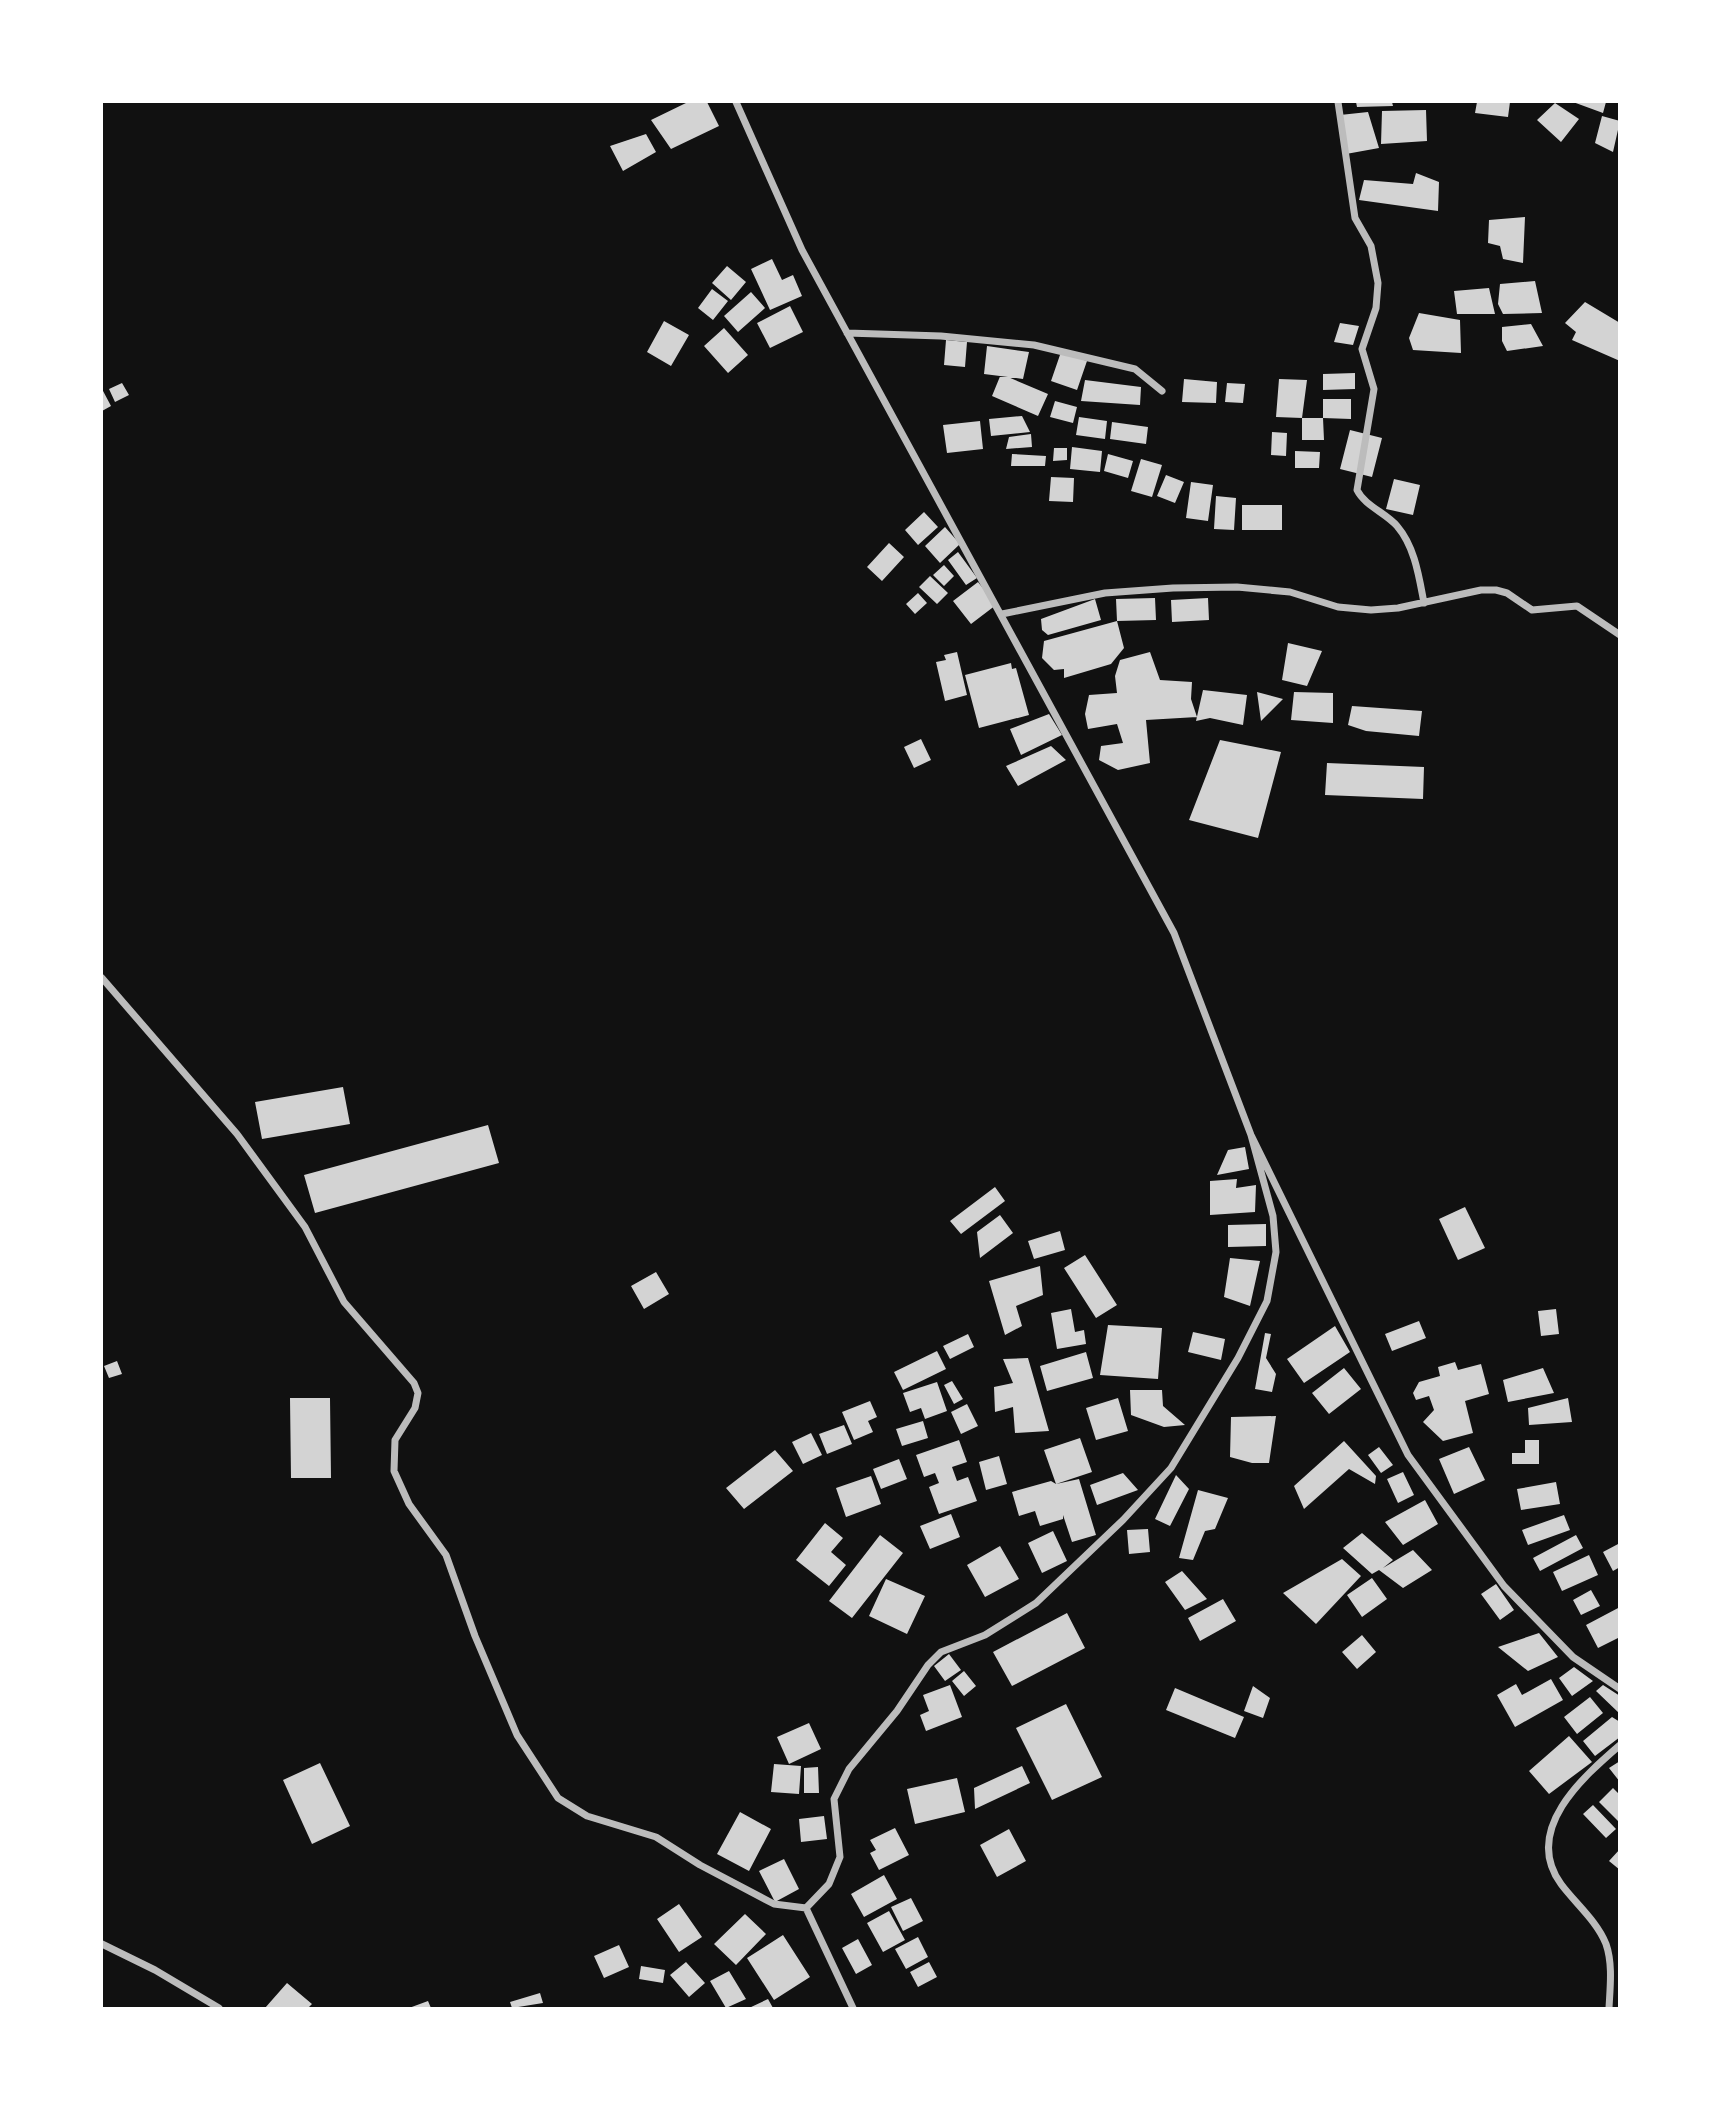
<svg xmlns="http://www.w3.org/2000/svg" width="1721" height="2110" font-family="'Work Sans',sans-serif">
  <rect width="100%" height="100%" fill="#111"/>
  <path fill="#d3d3d3" d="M 688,102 L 707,102 L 719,126 L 671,149 L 651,120 Z
    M 1356,102 L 1392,102 L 1393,106 L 1357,107 Z
    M 1477,102 L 1510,102 L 1508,117 L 1475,113 Z
    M 1573,102 L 1606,102 L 1603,113 Z
    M 1555,103 L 1579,119 L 1561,142 L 1537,120 Z
    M 1426,110 L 1427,141 L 1381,144 L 1382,111 Z
    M 1368,112 L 1379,148 L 1346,154 L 1340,115 Z
    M 1602,116 L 1620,121 L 1613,152 L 1595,143 Z
    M 646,134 L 656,152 L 623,171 L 610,146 Z
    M 1416,173 L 1439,182 L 1438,211 L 1359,200 L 1364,180 L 1413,184 Z
    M 1525,217 L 1523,263 L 1503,259 L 1500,246 L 1488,243 L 1489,220 Z
    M 772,259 L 782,280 L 793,275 L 802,296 L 770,310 L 751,269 Z
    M 727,266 L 746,282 L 731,300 L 712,283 Z
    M 1535,281 L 1542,313 L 1503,314 L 1498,304 L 1500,284 Z
    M 1489,288 L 1495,314 L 1457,314 L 1454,291 Z
    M 712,289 L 728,301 L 713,320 L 698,308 Z
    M 751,292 L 765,308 L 738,332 L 724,316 Z
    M 1585,302 L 1620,323 L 1620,361 L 1572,340 L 1576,332 L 1565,323 Z
    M 790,306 L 803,332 L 770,348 L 757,323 Z
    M 1419,313 L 1460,320 L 1461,353 L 1413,350 L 1409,338 Z
    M 664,321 L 689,335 L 671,366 L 647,352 Z
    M 1340,323 L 1359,326 L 1353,345 L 1334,342 Z
    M 1531,324 L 1543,346 L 1507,351 L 1502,341 L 1502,327 Z
    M 724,328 L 748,355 L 728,373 L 704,346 Z
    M 946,340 L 967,342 L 965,367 L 944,365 Z
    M 987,346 L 1029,352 L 1023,379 L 984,374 Z
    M 1061,352 L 1087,361 L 1077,390 L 1051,381 Z
    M 1355,373 L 1355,389 L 1323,390 L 1323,374 Z
    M 1001,374 L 1048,394 L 1038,416 L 992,396 Z
    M 1184,379 L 1217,382 L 1216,403 L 1182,402 Z
    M 1279,379 L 1307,380 L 1302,418 L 1276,417 Z
    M 1085,380 L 1141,387 L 1140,405 L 1081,401 Z
    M 122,383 L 129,395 L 115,402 L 109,389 Z
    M 1227,383 L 1245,384 L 1243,403 L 1225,402 Z
    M 102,389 L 111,406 L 102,411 Z
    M 1323,399 L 1351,399 L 1351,419 L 1323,418 Z
    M 1055,401 L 1077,407 L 1073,423 L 1050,417 Z
    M 1022,416 L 1030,432 L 991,436 L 989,419 Z
    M 1079,417 L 1107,421 L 1105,439 L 1076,435 Z
    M 1302,418 L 1323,418 L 1324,440 L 1302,440 Z
    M 980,421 L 983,449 L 947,453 L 943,425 Z
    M 1112,422 L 1148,427 L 1146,444 L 1110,439 Z
    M 1350,430 L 1382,438 L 1372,477 L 1340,469 Z
    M 1272,432 L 1287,433 L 1286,456 L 1271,455 Z
    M 1031,434 L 1032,447 L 1006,449 L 1009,437 Z
    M 1072,447 L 1102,451 L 1100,472 L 1070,469 Z
    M 1054,448 L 1067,448 L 1067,460 L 1053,461 Z
    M 1295,451 L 1320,452 L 1319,468 L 1295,468 Z
    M 1012,454 L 1046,456 L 1045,466 L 1011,466 Z
    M 1108,454 L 1133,461 L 1128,478 L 1104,471 Z
    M 1141,459 L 1162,465 L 1152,497 L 1131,491 Z
    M 1166,475 L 1184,482 L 1175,503 L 1157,496 Z
    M 1051,477 L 1074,478 L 1073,502 L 1049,501 Z
    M 1394,479 L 1420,485 L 1413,515 L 1386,509 Z
    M 1191,482 L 1213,485 L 1208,521 L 1186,518 Z
    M 1216,496 L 1236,498 L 1234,530 L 1214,529 Z
    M 1242,505 L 1282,505 L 1282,530 L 1242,530 Z
    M 924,512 L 938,527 L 918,545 L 905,530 Z
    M 945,527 L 960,544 L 940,563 L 925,546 Z
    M 889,543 L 904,557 L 882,581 L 867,567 Z
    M 958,552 L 977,578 L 966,585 L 948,560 Z
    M 944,565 L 954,576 L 944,586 L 933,575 Z
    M 930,576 L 948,593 L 937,604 L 919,587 Z
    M 978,582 L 996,605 L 971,624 L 953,601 Z
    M 918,593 L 927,603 L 915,614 L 906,604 Z
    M 1155,598 L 1156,620 L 1117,621 L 1116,599 Z
    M 1208,598 L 1209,620 L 1172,622 L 1171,600 Z
    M 1095,599 L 1101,620 L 1048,635 L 1042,630 L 1041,619 Z
    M 1117,621 L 1124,648 L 1111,664 L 1064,678 L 1064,669 L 1054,670 L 1042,658 L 1044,641 Z
    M 1288,643 L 1322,651 L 1307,686 L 1282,680 Z
    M 957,652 L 967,695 L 945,701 L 936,662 L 946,660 L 944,655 Z
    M 1150,652 L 1160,680 L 1192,682 L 1191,699 L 1197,717 L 1146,720 L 1150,763 L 1118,770 L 1099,760 L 1101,746 L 1123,743 L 1117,724 L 1088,729 L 1085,714 L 1089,695 L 1117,693 L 1115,676 L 1120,660 Z
    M 1011,663 L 1012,669 L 1016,668 L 1029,715 L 979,728 L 965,675 Z
    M 1203,690 L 1247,695 L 1243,725 L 1210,718 L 1196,721 Z
    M 1257,692 L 1283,699 L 1261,721 Z
    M 1294,692 L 1333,693 L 1333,723 L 1291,720 Z
    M 1352,706 L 1422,711 L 1419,736 L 1366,731 L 1348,725 Z
    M 1049,714 L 1062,735 L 1021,755 L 1010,729 Z
    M 921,739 L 931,760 L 914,768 L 904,747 Z
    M 1220,740 L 1281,752 L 1258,838 L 1189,820 Z
    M 1051,746 L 1066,760 L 1018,786 L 1006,766 Z
    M 1327,763 L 1424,767 L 1423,799 L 1325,795 Z
    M 343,1087 L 350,1124 L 262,1139 L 255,1102 Z
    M 488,1125 L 499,1163 L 315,1213 L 304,1175 Z
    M 1245,1147 L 1249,1169 L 1217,1175 L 1228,1150 Z
    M 1237,1179 L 1236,1188 L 1256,1185 L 1255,1212 L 1210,1215 L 1210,1181 Z
    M 995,1187 L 1005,1201 L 961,1234 L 950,1221 Z
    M 1465,1207 L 1485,1248 L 1458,1260 L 1439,1219 Z
    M 1000,1215 L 1013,1233 L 980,1258 L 977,1232 Z
    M 1266,1224 L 1266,1246 L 1228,1247 L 1228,1225 Z
    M 1060,1231 L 1065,1250 L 1034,1259 L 1028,1241 Z
    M 1085,1255 L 1117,1305 L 1096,1318 L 1064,1268 Z
    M 1230,1258 L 1260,1261 L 1250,1306 L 1224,1297 Z
    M 1040,1266 L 1043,1295 L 1016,1306 L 1022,1326 L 1005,1335 L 989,1281 Z
    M 656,1272 L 669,1294 L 644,1309 L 631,1286 Z
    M 1071,1309 L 1075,1332 L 1084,1330 L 1086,1344 L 1057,1349 L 1051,1313 Z
    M 1556,1309 L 1559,1334 L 1541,1336 L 1538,1311 Z
    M 1419,1321 L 1426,1338 L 1392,1351 L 1385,1334 Z
    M 1108,1325 L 1162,1328 L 1158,1379 L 1100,1375 Z
    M 1335,1326 L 1350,1352 L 1304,1383 L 1287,1359 Z
    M 1193,1332 L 1225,1339 L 1221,1360 L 1188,1352 Z
    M 1265,1333 L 1271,1334 L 1266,1358 L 1276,1374 L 1272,1392 L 1255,1389 Z
    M 968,1334 L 974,1347 L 950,1359 L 943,1346 Z
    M 937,1351 L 946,1369 L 903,1390 L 894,1372 Z
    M 1086,1352 L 1093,1378 L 1047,1391 L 1040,1366 Z
    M 1028,1358 L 1049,1431 L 1015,1433 L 1013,1407 L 995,1412 L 994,1387 L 1013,1383 L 1003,1359 Z
    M 117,1361 L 122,1374 L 109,1378 L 104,1366 Z
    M 1455,1362 L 1458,1370 L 1481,1364 L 1489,1394 L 1465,1401 L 1473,1433 L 1443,1441 L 1423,1422 L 1434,1410 L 1429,1396 L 1416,1400 L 1413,1393 L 1419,1382 L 1440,1376 L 1438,1367 Z
    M 1344,1368 L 1361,1389 L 1329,1414 L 1312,1393 Z
    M 1543,1368 L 1554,1393 L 1508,1402 L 1503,1380 Z
    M 952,1381 L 963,1399 L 954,1404 L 944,1385 Z
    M 937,1382 L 947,1411 L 925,1419 L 921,1408 L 910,1412 L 903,1393 Z
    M 1130,1390 L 1162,1390 L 1163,1406 L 1185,1425 L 1164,1427 L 1131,1415 Z
    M 290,1398 L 330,1398 L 331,1478 L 291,1478 Z
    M 1118,1398 L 1128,1431 L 1096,1440 L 1086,1408 Z
    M 1568,1398 L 1572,1422 L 1529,1425 L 1528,1408 Z
    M 870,1401 L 877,1417 L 868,1421 L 873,1432 L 854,1440 L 842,1412 Z
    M 967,1404 L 978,1426 L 961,1434 L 951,1412 Z
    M 1276,1416 L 1269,1463 L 1252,1463 L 1230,1457 L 1231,1417 Z
    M 923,1421 L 928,1438 L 902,1446 L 896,1429 Z
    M 844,1425 L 852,1444 L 827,1454 L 819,1434 Z
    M 811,1433 L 822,1455 L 803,1464 L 792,1442 Z
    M 1080,1438 L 1092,1472 L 1056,1484 L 1044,1450 Z
    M 959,1440 L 967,1462 L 952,1467 L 957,1481 L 968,1477 L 977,1501 L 939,1514 L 929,1487 L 939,1483 L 935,1473 L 924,1477 L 916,1455 Z
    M 1525,1440 L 1539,1440 L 1539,1464 L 1512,1464 L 1512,1453 L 1525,1453 Z
    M 1344,1441 L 1376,1476 L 1375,1484 L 1349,1469 L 1304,1509 L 1294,1486 Z
    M 1379,1447 L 1393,1465 L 1381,1473 L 1368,1455 Z
    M 1469,1447 L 1485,1480 L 1454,1494 L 1439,1459 Z
    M 775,1450 L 793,1471 L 744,1509 L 726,1488 Z
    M 999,1456 L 1007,1484 L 986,1490 L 979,1462 Z
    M 899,1459 L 907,1479 L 881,1489 L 873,1469 Z
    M 1403,1472 L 1414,1495 L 1398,1503 L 1387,1479 Z
    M 1123,1473 L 1138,1490 L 1097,1505 L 1090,1485 Z
    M 1176,1475 L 1189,1489 L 1170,1526 L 1155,1519 Z
    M 871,1476 L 881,1504 L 846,1517 L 836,1488 Z
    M 1079,1479 L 1096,1535 L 1072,1542 L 1063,1515 L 1063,1519 L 1040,1526 L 1035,1511 L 1019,1516 L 1012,1492 L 1051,1481 L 1056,1484 Z
    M 1556,1482 L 1560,1504 L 1521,1510 L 1517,1489 Z
    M 1198,1490 L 1228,1498 L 1215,1529 L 1205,1531 L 1193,1560 L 1179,1558 Z
    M 1425,1500 L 1438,1524 L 1403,1545 L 1385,1522 Z
    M 951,1514 L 960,1537 L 930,1549 L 920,1526 Z
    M 1564,1515 L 1570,1530 L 1528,1545 L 1522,1530 Z
    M 825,1523 L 843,1538 L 831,1552 L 846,1565 L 829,1586 L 796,1560 Z
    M 1148,1529 L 1150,1552 L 1129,1554 L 1127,1530 Z
    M 1053,1531 L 1067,1561 L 1042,1573 L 1028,1543 Z
    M 1362,1533 L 1393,1560 L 1383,1568 L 1413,1550 L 1432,1570 L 1403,1588 L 1379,1570 L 1372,1574 L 1343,1548 Z
    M 880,1535 L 903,1553 L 852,1618 L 829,1601 Z
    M 1576,1535 L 1583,1548 L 1540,1571 L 1533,1558 Z
    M 1620,1543 L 1620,1567 L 1613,1571 L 1603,1552 Z
    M 1000,1546 L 1019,1579 L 985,1597 L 967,1565 Z
    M 1589,1555 L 1598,1575 L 1562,1591 L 1553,1572 Z
    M 1342,1559 L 1361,1576 L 1316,1624 L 1283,1593 Z
    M 1182,1571 L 1207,1599 L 1185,1610 L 1165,1582 Z
    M 1372,1578 L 1387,1599 L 1362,1617 L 1347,1595 Z
    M 886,1579 L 925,1596 L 907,1634 L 869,1616 Z
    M 1496,1584 L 1514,1610 L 1500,1620 L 1481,1594 Z
    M 1591,1590 L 1600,1606 L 1581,1615 L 1573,1600 Z
    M 1223,1599 L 1236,1621 L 1200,1641 L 1188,1618 Z
    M 1620,1607 L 1620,1637 L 1598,1648 L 1586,1625 Z
    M 1067,1613 L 1085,1648 L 1012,1686 L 993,1652 Z
    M 1539,1633 L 1558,1657 L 1528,1671 L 1498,1647 Z
    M 1362,1635 L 1376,1652 L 1357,1669 L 1342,1652 Z
    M 949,1654 L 961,1670 L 945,1681 L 934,1666 Z
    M 1574,1667 L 1593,1681 L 1572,1696 L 1559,1678 Z
    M 964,1671 L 976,1686 L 964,1696 L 952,1681 Z
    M 1551,1679 L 1563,1700 L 1515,1727 L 1497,1695 L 1516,1684 L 1522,1695 Z
    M 950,1685 L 962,1717 L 926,1731 L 920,1715 L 929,1711 L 923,1695 Z
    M 1603,1685 L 1620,1696 L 1620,1714 L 1596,1691 Z
    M 1253,1686 L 1270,1698 L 1263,1718 L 1244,1711 Z
    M 1175,1688 L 1244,1717 L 1235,1738 L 1166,1710 Z
    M 1590,1697 L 1603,1713 L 1577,1734 L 1564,1717 Z
    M 1066,1704 L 1102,1777 L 1052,1800 L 1016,1728 Z
    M 1612,1717 L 1620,1722 L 1620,1737 L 1595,1756 L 1583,1741 Z
    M 809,1723 L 821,1749 L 789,1764 L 777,1737 Z
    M 1569,1736 L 1592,1762 L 1549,1794 L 1529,1771 Z
    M 1620,1761 L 1620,1782 L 1609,1768 Z
    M 320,1763 L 350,1826 L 312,1844 L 283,1780 Z
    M 774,1764 L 801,1766 L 799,1794 L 771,1792 Z
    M 1022,1766 L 1030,1783 L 975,1809 L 974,1788 Z
    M 818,1767 L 819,1793 L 804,1793 L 804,1768 Z
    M 957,1778 L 965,1812 L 915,1824 L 907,1789 Z
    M 1613,1788 L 1620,1795 L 1620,1823 L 1599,1802 Z
    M 1593,1805 L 1616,1829 L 1606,1838 L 1583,1814 Z
    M 740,1812 L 771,1829 L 749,1871 L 717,1854 Z
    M 824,1816 L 827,1839 L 801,1842 L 799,1819 Z
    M 895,1828 L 909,1855 L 879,1870 L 870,1853 L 876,1850 L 870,1840 Z
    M 1009,1829 L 1026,1861 L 997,1877 L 980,1845 Z
    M 1620,1849 L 1620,1870 L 1609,1861 Z
    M 784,1859 L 799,1889 L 775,1902 L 759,1871 Z
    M 884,1875 L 897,1899 L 864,1917 L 851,1894 Z
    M 911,1898 L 923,1921 L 903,1931 L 891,1907 Z
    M 679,1904 L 702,1937 L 679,1952 L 657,1919 Z
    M 889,1911 L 905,1940 L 883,1952 L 867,1923 Z
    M 745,1914 L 766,1934 L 736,1965 L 714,1944 Z
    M 783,1935 L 810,1977 L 774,2000 L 747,1958 Z
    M 918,1937 L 928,1957 L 906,1969 L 895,1949 Z
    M 858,1939 L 872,1965 L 856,1974 L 842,1948 Z
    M 619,1945 L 629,1967 L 604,1978 L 594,1956 Z
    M 686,1962 L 705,1983 L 689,1997 L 670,1975 Z
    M 929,1962 L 937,1977 L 918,1987 L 910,1972 Z
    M 641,1966 L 665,1970 L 663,1983 L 639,1979 Z
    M 729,1971 L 746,1999 L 726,2008 L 710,1981 Z
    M 287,1983 L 312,2004 L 308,2008 L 265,2008 Z
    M 540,1993 L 543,2003 L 512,2008 L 510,2002 Z
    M 768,1999 L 773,2008 L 749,2008 Z
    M 428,2001 L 431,2008 L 409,2008 Z"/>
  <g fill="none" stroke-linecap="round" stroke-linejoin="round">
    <path stroke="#bcbcbc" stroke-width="7" d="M 736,102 L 802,250 L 1174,933 L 1251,1135 L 1408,1455 L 1504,1586 L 1573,1657 L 1620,1689
      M 1338,102 L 1355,218 L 1371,246 L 1378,283 L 1376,308 L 1362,349 L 1374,389 L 1357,490 C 1365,506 1386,513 1397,526 C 1415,547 1419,577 1424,603
      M 847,333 L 941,336 L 1034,345 L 1135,369 L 1162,391
      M 1002,614 L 1105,593 L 1173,588 L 1237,587 L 1290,592 L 1338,607 L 1371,610 L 1398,608 L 1481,590 L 1496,590 L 1507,593 L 1532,610 L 1577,606 L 1620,635
      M 102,978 L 237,1134 L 305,1227 L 344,1302 L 414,1383 L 418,1393 L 415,1408 L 395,1440 L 394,1471 L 409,1504 L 446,1555 L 475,1636 L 517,1735 L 558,1798 L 587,1816 L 656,1837 L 700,1865 L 774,1904 L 806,1908 L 829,1884 L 840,1857 L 834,1799 L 849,1769 L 897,1711 L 928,1665 L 941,1652 L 985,1635 L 1036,1603 L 1123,1520 L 1171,1468 L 1238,1358 L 1267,1301 L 1276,1252 L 1273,1216 L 1251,1135
      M 806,1908 L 853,2008
      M 102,1944 L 155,1970 L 219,2008
      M 1609,2008 C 1610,1988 1613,1964 1606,1944 C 1597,1921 1575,1903 1561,1884 C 1522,1830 1583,1777 1620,1745"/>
  </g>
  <rect width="1721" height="2110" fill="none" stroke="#ffffff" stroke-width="206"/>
</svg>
